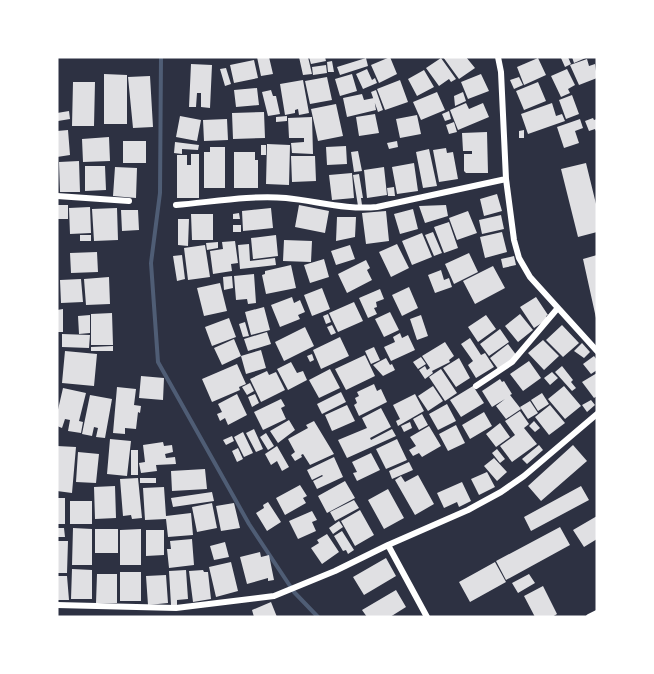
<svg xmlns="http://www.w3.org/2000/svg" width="654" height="674" font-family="Roboto,sans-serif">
  <rect width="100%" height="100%" fill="#2d3142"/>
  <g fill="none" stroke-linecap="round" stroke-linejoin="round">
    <path stroke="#4f5d75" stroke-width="4" d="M 161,57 L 160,193 L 151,263 L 158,362 L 249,524 L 294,592 L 318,617"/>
  </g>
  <path fill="#e0e0e3" d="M 257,57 L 269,57 L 273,74 L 261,76 Z
    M 299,57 L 308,57 L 312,74 L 303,75 Z
    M 309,57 L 325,57 L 326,61 L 311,64 Z
    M 390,57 L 397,74 L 379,83 L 371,65 Z
    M 443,57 L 466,57 L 475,68 L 459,79 Z
    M 568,57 L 571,64 L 565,67 L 561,58 Z
    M 572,57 L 588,57 L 574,63 Z
    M 366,58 L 368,66 L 340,75 L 337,67 Z
    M 441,58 L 456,79 L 451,82 L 449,79 L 439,86 L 426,68 Z
    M 538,58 L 546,75 L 524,85 L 517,67 Z
    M 587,59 L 589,66 L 595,64 L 597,78 L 579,85 L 570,65 Z
    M 254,60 L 258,78 L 234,83 L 230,65 Z
    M 332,61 L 334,72 L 328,72 L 327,62 Z
    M 191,64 L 212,65 L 210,108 L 201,107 L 201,93 L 197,93 L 196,107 L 189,107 Z
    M 326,65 L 327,73 L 313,75 L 312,67 Z
    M 226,68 L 231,84 L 225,86 L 220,69 Z
    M 367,69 L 372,80 L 375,78 L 377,83 L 363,89 L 356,74 Z
    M 567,69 L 575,85 L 568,89 L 570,93 L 561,97 L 551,76 Z
    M 424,70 L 434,87 L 417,96 L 408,79 Z
    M 104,74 L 127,75 L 127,124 L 104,124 Z
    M 352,74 L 357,91 L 340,96 L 335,79 Z
    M 481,74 L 489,91 L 468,99 L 461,82 Z
    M 150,76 L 153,127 L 133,128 L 128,77 Z
    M 327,77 L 332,100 L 310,104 L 305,81 Z
    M 519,77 L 523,85 L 514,89 L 510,80 Z
    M 303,80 L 309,113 L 299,115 L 298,109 L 295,110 L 295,113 L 285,115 L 280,84 Z
    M 400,80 L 408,102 L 385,110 L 377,89 Z
    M 73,82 L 95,82 L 94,126 L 72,126 Z
    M 538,82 L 546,101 L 524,110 L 516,91 Z
    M 257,88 L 259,105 L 236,107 L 234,90 Z
    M 271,90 L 273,96 L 276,96 L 280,114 L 268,116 L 262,92 Z
    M 376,90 L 383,110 L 378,112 L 371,92 Z
    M 437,92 L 445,110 L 421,120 L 413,102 Z
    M 463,92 L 466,101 L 455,106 L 454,96 Z
    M 362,94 L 364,100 L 374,98 L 376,110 L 347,117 L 343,98 Z
    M 572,95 L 579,114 L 566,119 L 559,100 Z
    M 466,103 L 469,109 L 483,103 L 489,117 L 458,130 L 450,110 Z
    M 552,103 L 556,116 L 562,114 L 565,121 L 528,134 L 521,114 Z
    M 336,104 L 343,136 L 318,141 L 311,109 Z
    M 69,111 L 70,119 L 58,121 L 57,113 Z
    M 449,111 L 451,119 L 445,121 L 442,114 Z
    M 264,112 L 265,138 L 233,139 L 232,113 Z
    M 375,114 L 379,133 L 359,136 L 356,117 Z
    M 417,115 L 421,134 L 400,138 L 396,119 Z
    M 180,116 L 201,120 L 197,141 L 176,137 Z
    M 287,116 L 287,121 L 276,122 L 276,117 Z
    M 312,117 L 313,154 L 292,153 L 291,143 L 304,142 L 304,138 L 289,138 L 288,118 Z
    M 593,118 L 594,120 L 597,119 L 597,133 L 595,129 L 589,131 L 585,121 Z
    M 227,119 L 228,140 L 204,141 L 203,120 Z
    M 580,119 L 583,128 L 575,131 L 579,143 L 564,148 L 557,127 Z
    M 454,122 L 457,132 L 449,134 L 446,125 Z
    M 68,130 L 70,155 L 57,157 L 57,131 Z
    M 524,130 L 524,138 L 519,138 L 519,131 Z
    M 487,132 L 488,173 L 466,173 L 464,171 L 464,154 L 472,154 L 472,151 L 463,151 L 462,133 Z
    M 109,137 L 110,161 L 83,162 L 82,139 Z
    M 123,141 L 146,141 L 146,163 L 123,163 Z
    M 397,141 L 398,147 L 389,149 L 387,143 Z
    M 175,142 L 199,145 L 198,150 L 182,149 L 182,154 L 174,153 Z
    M 267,144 L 290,145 L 289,185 L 266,184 Z
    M 261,145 L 266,145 L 266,155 L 261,155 Z
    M 346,146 L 347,164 L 327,165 L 326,147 Z
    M 210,147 L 225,147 L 225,188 L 204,188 L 204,152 L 210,152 Z
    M 446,148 L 447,153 L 453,152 L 458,179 L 439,182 L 433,150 Z
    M 429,149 L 437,186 L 423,188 L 416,152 Z
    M 358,151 L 362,171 L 354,172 L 351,152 Z
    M 234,152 L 255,152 L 255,160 L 258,160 L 258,188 L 234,188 Z
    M 191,154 L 199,154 L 199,198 L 177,198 L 177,155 L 187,155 L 187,165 L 191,165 Z
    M 291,156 L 315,156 L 316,181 L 292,182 Z
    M 79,161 L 80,192 L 60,192 L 59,162 Z
    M 414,163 L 418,191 L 397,194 L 392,167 Z
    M 586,163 L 597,208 L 597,232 L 578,237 L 561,169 Z
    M 85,166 L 105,166 L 106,190 L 85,191 Z
    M 115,167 L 137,168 L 136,198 L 113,196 Z
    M 384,167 L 387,195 L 367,198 L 364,170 Z
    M 352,173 L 354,198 L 332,200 L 329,175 Z
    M 359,174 L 363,198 L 361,198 L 362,205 L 358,206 L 353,175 Z
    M 394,187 L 395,196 L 388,196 L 387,188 Z
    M 497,194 L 502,211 L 484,216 L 480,199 Z
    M 58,205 L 68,205 L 68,219 L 58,219 Z
    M 299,205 L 329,211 L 325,233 L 295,227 Z
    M 446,205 L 448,216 L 425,223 L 419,206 Z
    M 90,207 L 91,233 L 70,234 L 69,208 Z
    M 117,208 L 118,240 L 94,241 L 92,209 Z
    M 271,208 L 273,228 L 243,231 L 242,211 Z
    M 413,209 L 418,229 L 400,234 L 394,214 Z
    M 121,210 L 138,210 L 139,230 L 122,231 Z
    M 386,211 L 389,241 L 366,244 L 362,213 Z
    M 468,211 L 477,233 L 457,240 L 449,218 Z
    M 239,213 L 240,219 L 233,219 L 233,214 Z
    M 191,214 L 213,214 L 213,240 L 192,240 Z
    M 501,215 L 504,229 L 482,234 L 479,220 Z
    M 337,217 L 356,217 L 355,237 L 336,241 Z
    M 178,219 L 189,219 L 188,246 L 178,245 Z
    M 449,222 L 458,248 L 444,253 L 434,227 Z
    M 233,225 L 241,225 L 241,232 L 233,232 Z
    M 433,232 L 442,253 L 434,256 L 425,235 Z
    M 502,232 L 507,252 L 485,258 L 480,237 Z
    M 422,233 L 432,257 L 412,265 L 402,241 Z
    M 80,235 L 91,235 L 91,241 L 80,241 Z
    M 276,235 L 278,256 L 253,259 L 251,238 Z
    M 284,240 L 312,241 L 311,262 L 283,261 Z
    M 235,241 L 238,263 L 231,264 L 232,271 L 213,274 L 210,251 L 223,249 L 222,242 Z
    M 218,242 L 218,248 L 207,250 L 206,243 Z
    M 249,244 L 250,261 L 275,258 L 276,265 L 240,269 L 238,245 Z
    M 397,244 L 409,268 L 391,277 L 379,252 Z
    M 205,245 L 210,277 L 188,280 L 184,248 Z
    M 350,245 L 355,259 L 336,265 L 331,251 Z
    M 97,252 L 98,272 L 71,273 L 70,253 Z
    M 469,253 L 478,272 L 454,284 L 445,264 Z
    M 182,255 L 185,279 L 177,281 L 173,256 Z
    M 597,255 L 597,317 L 596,318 L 583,259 Z
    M 514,256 L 516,265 L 503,268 L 501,259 Z
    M 324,259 L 329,277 L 310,283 L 304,265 Z
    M 366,260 L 370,268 L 367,270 L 372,280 L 347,293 L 338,274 Z
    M 291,265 L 296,288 L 266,294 L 262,275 L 265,274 L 265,271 Z
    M 493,266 L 505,288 L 475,304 L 463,281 Z
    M 441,270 L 444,280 L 449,278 L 452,287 L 435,293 L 428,275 Z
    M 254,274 L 256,303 L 248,304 L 247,299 L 236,300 L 234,276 Z
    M 232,276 L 233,288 L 224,290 L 223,277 Z
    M 109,277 L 110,304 L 86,305 L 84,279 Z
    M 81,279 L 83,302 L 61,303 L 60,280 Z
    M 220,283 L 227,311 L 204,316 L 197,288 Z
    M 409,287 L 418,308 L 402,316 L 392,295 Z
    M 322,288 L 330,309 L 312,316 L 304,295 Z
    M 380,289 L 384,299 L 376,302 L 377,307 L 374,308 L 377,314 L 368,318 L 359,298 Z
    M 292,297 L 294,303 L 300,300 L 305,312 L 298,315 L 300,319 L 280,327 L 271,305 Z
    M 536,297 L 548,315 L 546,316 L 548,319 L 534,328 L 520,307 Z
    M 354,302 L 363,321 L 338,332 L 329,313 Z
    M 264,307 L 270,330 L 251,335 L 245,312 Z
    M 63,309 L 63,332 L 57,332 L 57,310 Z
    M 390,312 L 399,330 L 384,337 L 375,319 Z
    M 112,313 L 113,345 L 91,345 L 91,314 Z
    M 328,314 L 331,322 L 326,324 L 323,316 Z
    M 520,314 L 533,330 L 518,342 L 505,326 Z
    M 90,315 L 90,333 L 79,334 L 78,316 Z
    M 421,315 L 428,336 L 417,340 L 410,319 Z
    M 486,315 L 496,329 L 478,342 L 468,327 Z
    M 229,318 L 236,337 L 212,346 L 205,327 Z
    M 245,322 L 249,336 L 243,337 L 239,324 Z
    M 332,325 L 336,333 L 331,335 L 327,327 Z
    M 562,325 L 579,343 L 563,357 L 546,340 Z
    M 305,327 L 314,346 L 284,361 L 275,342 Z
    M 500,329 L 509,342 L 489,356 L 480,344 Z
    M 267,332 L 271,344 L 248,351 L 244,339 Z
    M 400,333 L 402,338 L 408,335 L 415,350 L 391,361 L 384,347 L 395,342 L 393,337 Z
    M 62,334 L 90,335 L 89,348 L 62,347 Z
    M 340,337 L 349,356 L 321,369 L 313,350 Z
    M 470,338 L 481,355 L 485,353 L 494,367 L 476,378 L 468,365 L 473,361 L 461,344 Z
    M 234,339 L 241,356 L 261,350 L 266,368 L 246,374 L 241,356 L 222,365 L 214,348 Z
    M 543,340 L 559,356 L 544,370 L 528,353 Z
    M 445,342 L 454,356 L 449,360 L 450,362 L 432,371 L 433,373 L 425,379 L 419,370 L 425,366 L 427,370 L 430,368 L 422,356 Z
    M 582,343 L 590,352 L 584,358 L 574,351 Z
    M 508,344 L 517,356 L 499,370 L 490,358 Z
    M 113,346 L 113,351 L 91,351 L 91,347 Z
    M 374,347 L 380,360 L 371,364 L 365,351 Z
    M 65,351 L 97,354 L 94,386 L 62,383 Z
    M 312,354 L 314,360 L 310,362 L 307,356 Z
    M 365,355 L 375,376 L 346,390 L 335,369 Z
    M 594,356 L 597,360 L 597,370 L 591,374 L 583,364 Z
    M 421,357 L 426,364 L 418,369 L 413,362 Z
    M 386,358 L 390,365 L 392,364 L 395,370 L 383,376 L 373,365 Z
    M 459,358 L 470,378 L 456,387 L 443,368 Z
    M 529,361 L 541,378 L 523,391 L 510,374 Z
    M 291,362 L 297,373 L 303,371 L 307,380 L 288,390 L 277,369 Z
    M 237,364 L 246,384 L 239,387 L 240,390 L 212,402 L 202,379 Z
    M 562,366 L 573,380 L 571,382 L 576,388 L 572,391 L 555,372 Z
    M 330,369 L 340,388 L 319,398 L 309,380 Z
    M 441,369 L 457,393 L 445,401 L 429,377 Z
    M 267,371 L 269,375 L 276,372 L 285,390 L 261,402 L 250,379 Z
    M 552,372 L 558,378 L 550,385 L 544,378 Z
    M 597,373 L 597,396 L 594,398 L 582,382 Z
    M 141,376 L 164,378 L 163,400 L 139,398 Z
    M 500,379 L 502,382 L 504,381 L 512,394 L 510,395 L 521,409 L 506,419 L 496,406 L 505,399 L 492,407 L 482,391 Z
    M 250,383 L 254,391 L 247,395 L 242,387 Z
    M 374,384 L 377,391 L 381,389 L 387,402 L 359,416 L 354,405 L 357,403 L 355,398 L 359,396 L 357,392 Z
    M 433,386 L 443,401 L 428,411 L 418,396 Z
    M 473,386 L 484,403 L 461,417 L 450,400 Z
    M 564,386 L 581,406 L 565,419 L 548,399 Z
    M 117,387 L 136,389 L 134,405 L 141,406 L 140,413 L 138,412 L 136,429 L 125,428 L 125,434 L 113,433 Z
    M 63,388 L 86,393 L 79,421 L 83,422 L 81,433 L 68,431 L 70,420 L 65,419 L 62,428 L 57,426 L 57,414 Z
    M 341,392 L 346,402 L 322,414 L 317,404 Z
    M 542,393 L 549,404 L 538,411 L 531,400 Z
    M 237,394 L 247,415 L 228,425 L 225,418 L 220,421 L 217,414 L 222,412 L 218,404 Z
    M 255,394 L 259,403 L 252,407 L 248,397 Z
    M 415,394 L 424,411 L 398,426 L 396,421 L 400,419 L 393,405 Z
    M 90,395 L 112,399 L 105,438 L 96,437 L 98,428 L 94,427 L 92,436 L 82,434 Z
    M 281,399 L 285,406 L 281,408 L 286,419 L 263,430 L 254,412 Z
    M 591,400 L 595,405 L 587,412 L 582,405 Z
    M 530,401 L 538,413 L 528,419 L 520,407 Z
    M 447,404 L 456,421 L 438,430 L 429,414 Z
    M 347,405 L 355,421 L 332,431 L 325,415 Z
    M 550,405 L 565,423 L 549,435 L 535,417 Z
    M 381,408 L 391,427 L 370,438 L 371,440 L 392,429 L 396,436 L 347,458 L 338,440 L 367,428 L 362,418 Z
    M 520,411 L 529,424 L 524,428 L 537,444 L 512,462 L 500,446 L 515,435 L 505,421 Z
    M 484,412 L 492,426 L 470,439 L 462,425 Z
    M 422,414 L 428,425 L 419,430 L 413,419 Z
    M 289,420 L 295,430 L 278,443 L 270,431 Z
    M 314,421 L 334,454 L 310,465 L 303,454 L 301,455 L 302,457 L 295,461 L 291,455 L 295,452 L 288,439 L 308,428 L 306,425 Z
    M 534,421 L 540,428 L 535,432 L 529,426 Z
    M 410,422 L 412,428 L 404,432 L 401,426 Z
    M 500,423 L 510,437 L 496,447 L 486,434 Z
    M 456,425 L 465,443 L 448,451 L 439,434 Z
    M 429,426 L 441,446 L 422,457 L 419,453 L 413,456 L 409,450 L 416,446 L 410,437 Z
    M 254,429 L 263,449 L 256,452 L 246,433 Z
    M 243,432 L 253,453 L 244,457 L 234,437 Z
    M 266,433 L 274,446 L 268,450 L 260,437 Z
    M 232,436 L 234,441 L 226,445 L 223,440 Z
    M 110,439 L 131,441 L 127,476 L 107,474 Z
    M 397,439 L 407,460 L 386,469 L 376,449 Z
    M 163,442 L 164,446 L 172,445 L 173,452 L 165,454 L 166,458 L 175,457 L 176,464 L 156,465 L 157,471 L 141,473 L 139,463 L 145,462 L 143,445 Z
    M 539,445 L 543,450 L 527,464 L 522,459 Z
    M 573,445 L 587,461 L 541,501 L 528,486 Z
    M 57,446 L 76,447 L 72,493 L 57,491 Z
    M 277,446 L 289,467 L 282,471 L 277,461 L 271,465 L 265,454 Z
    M 238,448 L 243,459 L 237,462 L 232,451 Z
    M 497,449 L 505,459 L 500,463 L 492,453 Z
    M 131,450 L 138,450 L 138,475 L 131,475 Z
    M 78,452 L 99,454 L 96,483 L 76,482 Z
    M 371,453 L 380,470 L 357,481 L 353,473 L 357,472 L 352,462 Z
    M 334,457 L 343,477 L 317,489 L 313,481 L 323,476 L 322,475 L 312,480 L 307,470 Z
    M 494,458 L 507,472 L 497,481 L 484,466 Z
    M 409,462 L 413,470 L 392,479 L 389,471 Z
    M 205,469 L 207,489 L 172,491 L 171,471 Z
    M 487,472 L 495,487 L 479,495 L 471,479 Z
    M 418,475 L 434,504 L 415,515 L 395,480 L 401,476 L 405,482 Z
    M 138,478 L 142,518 L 132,519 L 131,515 L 123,516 L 120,479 Z
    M 140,478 L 156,478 L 156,483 L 140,483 Z
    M 345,481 L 355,498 L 327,513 L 318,496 Z
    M 462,482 L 471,501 L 459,507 L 457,502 L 444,508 L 437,493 Z
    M 300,485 L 307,496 L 303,498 L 306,503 L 285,515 L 276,498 Z
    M 115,486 L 116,518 L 95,519 L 94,487 Z
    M 581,486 L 589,500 L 531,531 L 524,517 Z
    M 164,487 L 166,516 L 191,513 L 193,535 L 168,537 L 166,519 L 145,520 L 143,488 Z
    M 388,489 L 404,518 L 384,529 L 368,500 Z
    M 212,492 L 214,501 L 173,507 L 171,498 Z
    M 57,498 L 65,498 L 65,524 L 57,524 Z
    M 354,500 L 359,508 L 335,521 L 330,512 Z
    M 70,501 L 92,501 L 92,524 L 70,524 Z
    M 268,502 L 281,522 L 267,531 L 256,513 L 264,508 L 263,505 Z
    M 212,503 L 217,528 L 197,532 L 192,507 Z
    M 234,503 L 240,528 L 221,531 L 216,506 Z
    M 360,510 L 374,535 L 355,546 L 341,521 Z
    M 312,511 L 317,520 L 312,522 L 316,531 L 298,539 L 289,521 Z
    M 597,516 L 597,539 L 584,547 L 573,530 Z
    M 339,521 L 343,527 L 333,534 L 329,528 Z
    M 560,527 L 570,545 L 506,580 L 496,561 Z
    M 57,528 L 64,528 L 65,537 L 57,537 Z
    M 73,528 L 92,529 L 92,565 L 72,565 Z
    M 95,529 L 118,529 L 118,553 L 95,553 Z
    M 141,529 L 141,565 L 120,565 L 120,530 Z
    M 146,530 L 164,530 L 164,555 L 146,556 Z
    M 342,531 L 354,550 L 348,554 L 346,550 L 343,551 L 334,536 Z
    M 327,534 L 339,552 L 322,564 L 311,548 L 319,543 L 317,540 Z
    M 192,539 L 194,565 L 169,568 L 167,549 L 171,549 L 170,541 Z
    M 57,541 L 68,541 L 67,573 L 57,573 Z
    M 225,542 L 229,557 L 214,560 L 210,546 Z
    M 260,552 L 261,557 L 269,555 L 274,580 L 268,581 L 268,578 L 247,584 L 240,557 Z
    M 386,558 L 396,576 L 364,595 L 353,577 Z
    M 231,562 L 238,591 L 216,597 L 209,567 Z
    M 495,562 L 506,582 L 470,602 L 459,582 Z
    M 72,569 L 92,570 L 92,599 L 71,599 Z
    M 186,570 L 188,599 L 177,600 L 177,605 L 171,605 L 169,571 Z
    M 203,570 L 204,572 L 208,572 L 211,599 L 193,602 L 189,571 Z
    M 120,572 L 141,572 L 141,601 L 120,601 Z
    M 97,574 L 117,574 L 117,603 L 96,603 Z
    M 529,574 L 535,583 L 518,593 L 512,583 Z
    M 166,575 L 168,603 L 148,605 L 146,576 Z
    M 57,576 L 67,576 L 69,600 L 57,600 Z
    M 543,586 L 557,614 L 552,617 L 535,617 L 524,596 Z
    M 396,590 L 406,607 L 390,617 L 367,617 L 362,610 Z
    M 271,602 L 277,617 L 254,617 L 252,610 Z"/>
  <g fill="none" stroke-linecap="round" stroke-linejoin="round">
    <path stroke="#fff" stroke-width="6" d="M 498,57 L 501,72 L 506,179 L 514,240 L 519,258 L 530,277 L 597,351
      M 57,196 L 129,201
      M 176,205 C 212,202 250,195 286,198 C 317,201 346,210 377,207 L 506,179
      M 476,386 L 512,362 L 557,309
      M 388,545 L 427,617
      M 57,605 L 176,608 L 274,596 L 335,571 L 388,545 L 468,510 L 501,492 L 524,476 L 597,414
      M 589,617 L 597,613"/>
  </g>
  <rect width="654" height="674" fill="none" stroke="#ffffff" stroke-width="117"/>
</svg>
